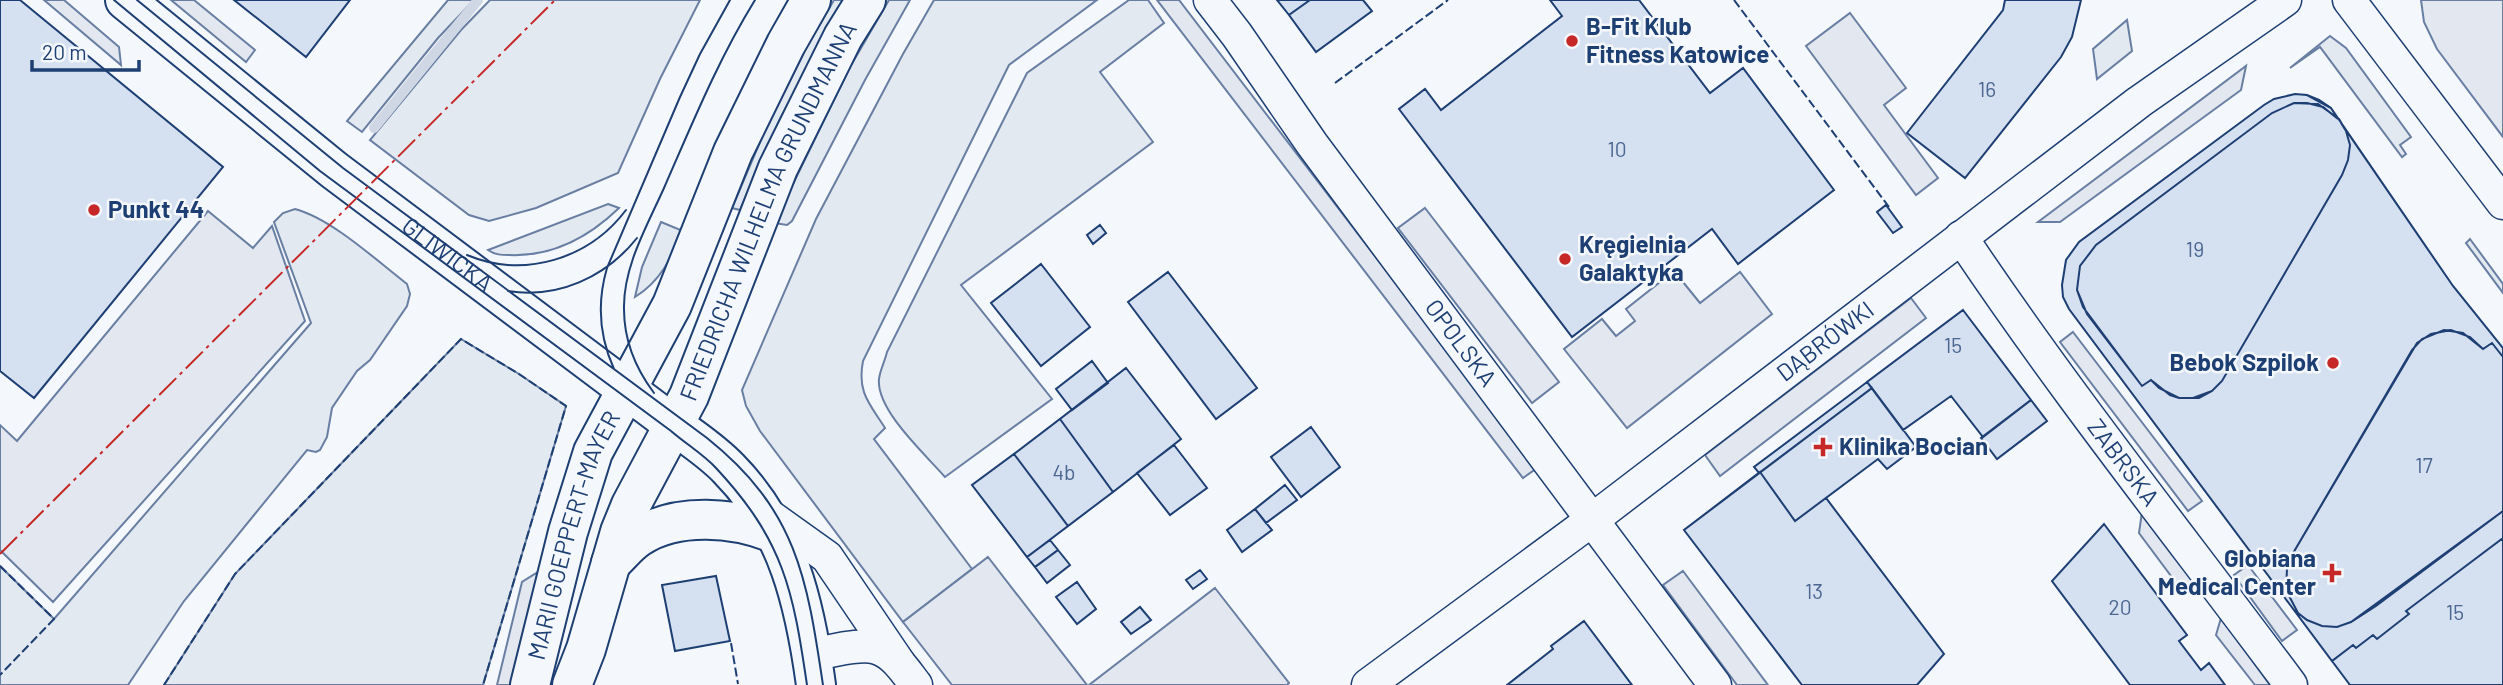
<svg xmlns="http://www.w3.org/2000/svg" width="2503" height="685" font-family="Barlow,sans-serif">
  <rect width="100%" height="100%" fill="#f4f7fb"/>
  <path fill="#e3e9f0" stroke="#687fa3" stroke-width="2" d="M 448,0 L 474,0 L 438,38 L 362,132 L 347,121 Z
    M 490,0 L 700,0 L 660,79 L 618,173 L 536,208 L 489,221 L 469,215 L 370,140 L 461,30 Z
    M 834,0 L 844,0 L 780,119 L 740,210 L 732,208 L 769,121 L 804,52 Z
    M 889,0 L 910,0 L 865,80 L 792,221 L 787,225 L 774,223 L 850,67 Z
    M 934,0 L 1097,0 L 1009,65 L 863,361 C 857,392 869,403 885,428 L 874,439 L 972,569 L 903,622 L 760,431 L 746,406 L 742,390 L 816,219 L 903,54 Z
    M 1129,0 L 1148,0 L 1164,23 L 1100,72 L 1153,142 L 961,285 L 1052,399 L 945,477 C 925,454 876,410 879,379 C 880,370 885,361 887,352 L 1027,73 Z
    M 2127,20 L 2132,51 L 2097,79 L 2093,49 Z
    M 2330,36 L 2346,48 L 2411,137 L 2400,145 L 2406,154 L 2402,157 L 2320,47 L 2290,68 Z
    M 608,204 L 619,208 C 589,237 553,257 509,255 C 502,255 495,255 488,250 Z
    M 295,209 C 332,219 376,260 407,284 L 410,294 L 407,306 L 370,360 L 357,371 L 332,408 L 327,437 L 320,450 L 316,452 L 307,450 L 184,601 L 128,685 L 0,685 L 0,566 L 54,619 L 311,323 L 274,222 L 283,213 Z
    M 661,222 L 683,231 C 671,258 661,281 635,297 L 642,267 Z
    M 2470,239 L 2503,284 L 2503,293 L 2466,243 Z
    M 461,339 L 519,374 L 566,406 L 483,685 L 164,685 L 235,574 Z"/>
  <path fill="#e3e8f0" stroke="#687fa3" stroke-width="2" d="M 44,0 L 64,0 L 119,47 L 121,65 Z
    M 171,0 L 194,0 L 255,50 L 246,62 Z
    M 1157,0 L 1179,0 L 1537,468 L 1523,478 Z
    M 2421,0 L 2503,0 L 2503,137 L 2437,49 L 2424,22 Z
    M 1850,13 L 1906,88 L 1884,105 L 1938,178 L 1916,195 L 1806,46 Z
    M 2246,66 L 2241,90 L 2060,222 L 2038,222 Z
    M 1425,208 L 1559,382 L 1532,403 L 1398,228 Z
    M 208,211 L 253,248 L 272,226 L 305,321 L 53,602 L 0,550 L 0,425 L 17,441 Z
    M 1674,271 L 1700,303 L 1740,272 L 1772,314 L 1627,428 L 1564,349 L 1602,319 L 1616,336 L 1635,321 L 1626,309 Z
    M 1911,298 L 1926,318 L 1720,476 L 1705,455 Z
    M 2073,332 L 2202,501 L 2188,511 L 2060,342 Z
    M 2142,512 L 2197,586 L 2177,584 L 2139,533 Z
    M 988,557 L 1087,685 L 952,685 L 903,622 Z
    M 2248,565 L 2297,630 L 2282,641 L 2234,575 Z
    M 1683,571 L 1768,685 L 1737,685 L 1663,585 Z
    M 538,572 L 510,685 L 497,685 L 522,582 Z
    M 1215,588 L 1289,683 L 1287,685 L 1089,685 Z
    M 2221,618 L 2270,685 L 2255,685 L 2216,635 Z"/>
  <g fill="none" stroke-linecap="round" stroke-linejoin="round">
    <path stroke="#cfd7e4" stroke-width="10" d="M 374,128 L 478,0"/>
  </g>
  <path fill="#d5e0f0" stroke="#1d3f73" stroke-width="2" d="M 0,0 L 20,0 L 223,167 L 34,398 L 0,371 Z
    M 234,0 L 350,0 L 306,57 Z
    M 1277,0 L 1310,0 L 1289,15 Z
    M 1310,0 L 1363,0 L 1372,11 L 1316,52 L 1289,15 Z
    M 1550,0 L 1639,0 L 1710,93 L 1743,68 L 1834,190 L 1738,264 L 1712,229 L 1572,337 L 1399,109 L 1425,89 L 1441,110 L 1562,16 Z
    M 2005,0 L 2081,0 L 2072,37 L 2061,57 L 1965,178 L 1907,133 L 2003,10 Z
    M 2295,94 L 2307,95 L 2319,100 L 2331,108 L 2338,119 L 2323,107 L 2307,103 L 2294,103 L 2272,113 L 2096,245 L 2080,266 L 2077,290 L 2087,314 L 2142,386 L 2151,380 L 2159,388 L 2179,398 L 2199,398 L 2212,391 L 2222,381 L 2342,175 L 2348,160 L 2350,145 L 2346,131 L 2341,123 L 2453,286 L 2503,348 L 2503,357 L 2492,343 L 2483,349 L 2470,337 L 2451,330 L 2431,334 L 2417,343 L 2292,555 L 2287,569 L 2286,590 L 2298,613 L 2307,620 L 2322,626 L 2337,627 L 2351,622 L 2376,606 L 2503,511 L 2503,538 L 2406,611 L 2409,614 L 2377,639 L 2373,635 L 2356,648 L 2353,645 L 2332,661 L 2069,309 L 2063,297 L 2062,285 L 2066,260 L 2079,242 L 2264,105 L 2274,99 Z
    M 2295,94 L 2307,95 L 2331,108 L 2453,286 L 2503,348 L 2503,538 L 2406,611 L 2409,614 L 2377,639 L 2373,635 L 2356,648 L 2353,645 L 2332,661 L 2069,309 L 2063,297 L 2062,285 L 2066,260 L 2079,242 L 2264,105 L 2274,99 Z
    M 2294,103 L 2318,104 L 2339,119 L 2346,131 L 2350,145 L 2348,160 L 2342,175 L 2222,381 L 2212,391 L 2193,398 L 2179,398 L 2170,395 L 2151,380 L 2142,386 L 2083,307 L 2077,290 L 2080,266 L 2096,245 L 2272,113 Z
    M 1886,205 L 1902,227 L 1893,233 L 1877,212 Z
    M 1100,225 L 1106,233 L 1093,244 L 1087,235 Z
    M 1041,264 L 1090,327 L 1041,366 L 991,303 Z
    M 1168,272 L 1257,388 L 1216,419 L 1128,302 Z
    M 1963,310 L 2031,400 L 1983,437 L 1951,396 L 1903,430 L 1867,382 Z
    M 2444,330 L 2463,333 L 2483,349 L 2492,343 L 2503,357 L 2503,511 L 2351,622 L 2337,627 L 2322,626 L 2307,620 L 2298,613 L 2286,590 L 2287,569 L 2292,555 L 2412,350 L 2422,339 Z
    M 1092,361 L 1108,383 L 1072,410 L 1056,389 Z
    M 1126,368 L 1181,439 L 1113,492 L 1060,419 Z
    M 1867,382 L 1872,388 L 1759,473 L 1754,467 Z
    M 1872,388 L 1916,447 L 1887,469 L 1878,459 L 1826,498 L 1944,654 L 1917,685 L 1802,685 L 1684,530 Z
    M 2031,400 L 2047,421 L 1997,459 L 1981,438 Z
    M 1060,419 L 1113,492 L 1068,526 L 1014,454 Z
    M 1311,427 L 1340,467 L 1301,497 L 1271,457 Z
    M 1174,445 L 1207,488 L 1170,515 L 1137,473 Z
    M 1014,454 L 1068,526 L 1027,557 L 972,485 Z
    M 1760,472 L 1795,521 L 1826,498 L 1944,654 L 1917,685 L 1802,685 L 1684,530 Z
    M 1285,485 L 1297,500 L 1266,523 L 1255,509 Z
    M 1255,509 L 1272,530 L 1242,552 L 1227,530 Z
    M 2104,524 L 2187,635 L 2179,641 L 2201,670 L 2209,663 L 2225,685 L 2130,685 L 2052,581 Z
    M 2503,538 L 2503,685 L 2350,685 L 2332,661 L 2353,645 L 2356,648 L 2373,635 L 2377,639 L 2409,614 L 2406,611 Z
    M 1050,540 L 1058,550 L 1035,567 L 1027,557 Z
    M 1058,550 L 1070,565 L 1047,583 L 1035,567 Z
    M 1200,570 L 1207,579 L 1193,589 L 1186,580 Z
    M 716,576 L 730,641 L 675,651 L 662,585 Z
    M 1077,582 L 1096,609 L 1077,624 L 1056,597 Z
    M 1140,607 L 1151,620 L 1131,634 L 1121,622 Z
    M 1584,621 L 1632,685 L 1507,685 L 1553,649 L 1551,646 Z"/>
  <g fill="none" stroke-linecap="round" stroke-linejoin="round">
    <g stroke="#1d3f73" stroke-width="35">
      <g id="minor">
        <path id="s1" d="M 1210,0 L 1237,35 L 1312,144 L 1715,685"/>
        <path d="M 2349,0 L 2503,203"/>
        <path id="s2" d="M 1961,237 C 2064,391 2180,536 2291,685"/>
        <path d="M 764,512 L 827,557 L 899,663"/>
        <path d="M 812,656 C 827,651 861,643 877,648 C 894,653 906,672 916,685"/>
        <path id="s3" d="M 1368,685 L 1592,520 L 2139,102 L 2285,0"/>
      </g>
    </g>
    <g stroke="#1d3f73" stroke-width="42">
      <g id="tertiary">
        <path id="s4" d="M 125,0 L 334,170 L 674,425 C 693,439 713,452 729,469 C 788,529 805,604 816,685"/>
        <path d="M 611,563 C 620,555 629,543 639,537 C 677,512 735,517 776,534"/>
      </g>
    </g>
    <g stroke="#1d3f73" stroke-width="42">
      <g id="secondary">
        <path id="s5" d="M 530,685 L 568,532 L 593,452 L 672,305 L 733,152 L 786,44 L 811,0"/>
        <path id="s6" d="M 572,685 L 586,649 L 620,532 L 631,505 L 689,396 L 778,168 L 843,37 L 866,0"/>
      </g>
    </g>
    <use href="#minor" stroke="#f4f7fb" stroke-width="32"/>
    <use href="#tertiary" stroke="#f4f7fb" stroke-width="38"/>
    <use href="#secondary" stroke="#f4f7fb" stroke-width="38"/>
    <path stroke="#1d3f73" stroke-width="2" d="M 114,0 L 320,171 L 671,431 C 686,444 703,454 716,468 C 784,541 793,590 807,685
      M 137,0 L 343,168 L 707,438 C 797,510 807,578 823,685
      M 467,255 C 524,279 589,259 626,210
      M 508,291 C 558,299 606,277 637,238
      M 614,369 C 599,336 597,302 607,268 L 680,97 L 700,54 L 730,0
      M 654,393 C 636,369 624,341 624,309 C 623,267 647,226 664,188 C 692,124 718,60 755,0"/>
    <path stroke="#1d3f73" stroke-width="2" stroke-dasharray="9 3.5" stroke-linecap="butt" d="M 1734,0 L 1889,207
      M 1335,83 L 1448,0
      M 0,566 L 54,619 L 0,675
      M 731,643 L 738,684
      M 164,685 L 235,574 L 461,339 L 519,374 L 566,406 L 483,685"/>
    <path stroke="#c62828" stroke-width="2" stroke-dasharray="24 5 3.5 5" stroke-linecap="butt" d="M 0,554 L 555,0"/>
  </g>
  <g fill="#c62828" stroke="#f4f7fb" stroke-width="2.5">
    <circle cx="1572" cy="41" r="7"/>
    <circle cx="94" cy="210" r="7"/>
    <circle cx="1565" cy="259" r="7"/>
    <circle cx="2333" cy="363" r="7"/>
    <path d="M1819.5 436.5h7v7h7v7h-7v7h-7v-7h-7v-7h7z"/>
    <path d="M2328.5 562.5h7v7h7v7h-7v7h-7v-7h-7v-7h7z"/>
  </g>
  <g text-anchor="middle" stroke-width="5" stroke-linejoin="round" paint-order="stroke">
    <g font-size="21" fill="#4b6792">
      <text x="1987" y="97">16</text>
      <text x="1617" y="157">10</text>
      <text x="2195" y="257">19</text>
      <text x="1953" y="353">15</text>
      <text x="2424" y="473">17</text>
      <text x="1064" y="480">4b</text>
      <text x="1814" y="599">13</text>
      <text x="2120" y="615">20</text>
      <text x="2455" y="620">15</text>
    </g>
    <g font-size="24" font-weight="bold" fill="#1d3f73" stroke="#f4f7fb" text-anchor="start">
      <text x="1586" y="35">B-Fit Klub<tspan x="1586" dy="28">Fitness Katowice</tspan></text>
      <text x="108" y="218">Punkt 44</text>
      <text x="1579" y="253">Kręgielnia<tspan x="1579" dy="28">Galaktyka</tspan></text>
      <text x="2319" y="371" text-anchor="end">Bebok Szpilok</text>
      <text x="1839" y="455">Klinika Bocian</text>
      <text x="2316" y="567" text-anchor="end">Globiana<tspan x="2316" dy="28">Medical Center</tspan></text>
    </g>
    <g font-size="24" fill="#1d3f73" stroke="#f4f7fb">
      <text dy="8" stroke="none"><textPath href="#s6" startOffset="514">FRIEDRICHA WILHELMA GRUNDMANNA</textPath></text>
      <text dy="8" stroke="none"><textPath href="#s4" startOffset="411">GLIWICKA</textPath></text>
      <text dy="8" stroke="none"><textPath href="#s3" startOffset="572">DĄBRÓWKI</textPath></text>
      <text dy="8" stroke="none"><textPath href="#s1" startOffset="425">OPOLSKA</textPath></text>
      <text dy="8" stroke="none"><textPath href="#s2" startOffset="278">ZABRSKA</textPath></text>
      <text dy="8" stroke="none"><textPath href="#s5" startOffset="156">MARII GOEPPERT-MAYER</textPath></text>
    </g>
  </g>
  <path d="M32 60v10h107v-10" fill="none" stroke="#1d3f73" stroke-width="3.5"/>
  <text x="42" y="60" font-size="21" fill="#1d3f73" stroke="#f4f7fb" stroke-width="5" paint-order="stroke">20 m</text>
</svg>
